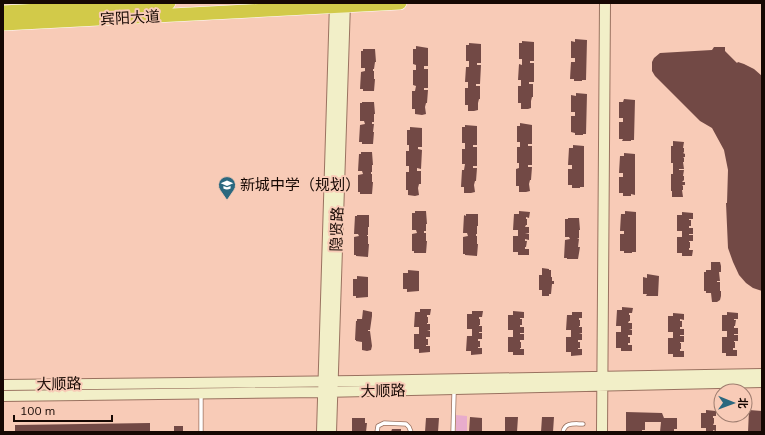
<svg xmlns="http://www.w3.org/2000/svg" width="765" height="435" font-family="Mulish,'Noto Sans SC',sans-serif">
  <rect width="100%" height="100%" fill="#f8cbb7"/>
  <path fill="#e8accc" d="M 456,415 L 467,416 L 467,432 L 456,432 Z"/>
  <path fill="#724945" d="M 575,39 L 587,40 L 586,80 L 582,80 L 582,81 L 574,81 L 574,79 L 570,79 L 571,62 L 575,62 L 575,58 L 571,58 L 571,41 L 575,42 Z
    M 522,41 L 534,42 L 534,61 L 530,61 L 530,63 L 534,63 L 534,82 L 529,82 L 529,84 L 533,84 L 533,97 L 532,97 L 531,101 L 531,108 L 528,109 L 521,109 L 521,103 L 518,103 L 518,86 L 521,86 L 521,80 L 518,80 L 519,64 L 522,65 L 522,59 L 519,59 L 519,43 L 522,43 Z
    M 469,43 L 481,44 L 481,63 L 477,63 L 477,65 L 481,65 L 480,84 L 476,84 L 476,86 L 480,86 L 480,99 L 479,99 L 478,103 L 478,110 L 474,111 L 468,111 L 468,105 L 465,105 L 465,88 L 468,88 L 468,82 L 465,82 L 466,67 L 469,67 L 469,61 L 466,61 L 466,45 L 469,45 Z
    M 416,46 L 428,48 L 428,66 L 424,66 L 424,69 L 428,69 L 428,88 L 424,88 L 424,90 L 428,90 L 427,103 L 426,103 L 425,107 L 426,114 L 422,115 L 415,114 L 415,109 L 412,109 L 412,91 L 415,91 L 416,86 L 413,85 L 413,70 L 416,70 L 416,65 L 413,64 L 413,49 L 416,49 Z
    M 714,47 L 725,47 L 725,51 L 737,63 L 738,62 L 744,64 L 754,69 L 762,76 L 762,291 L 753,288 L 746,283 L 739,275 L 733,262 L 728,248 L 726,203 L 727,203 L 728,170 L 724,150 L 712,128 L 700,121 L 655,76 L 652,71 L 652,62 L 654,58 L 660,53 L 712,50 Z
    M 363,49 L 375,49 L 376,62 L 375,62 L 374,69 L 373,69 L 373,71 L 374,71 L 374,79 L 375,79 L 374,91 L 363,91 L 363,89 L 360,89 L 361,72 L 365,71 L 365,68 L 361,68 L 361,51 L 363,51 Z
    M 576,93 L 587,94 L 586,134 L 583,134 L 583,135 L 575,135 L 575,133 L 571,132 L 571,116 L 575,116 L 575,112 L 571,112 L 571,95 L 576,96 Z
    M 624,99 L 635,100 L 634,140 L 631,140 L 631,141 L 622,141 L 623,139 L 619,139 L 619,122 L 623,122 L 623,118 L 619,118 L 619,102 L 623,102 Z
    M 362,102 L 374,102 L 375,114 L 374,114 L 374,122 L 372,122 L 372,124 L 374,124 L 373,132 L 374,132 L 373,144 L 362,144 L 362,142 L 359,142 L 360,125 L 365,124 L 364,121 L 360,121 L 360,103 L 362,103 Z
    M 520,123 L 532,125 L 532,144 L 528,144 L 528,146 L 532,146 L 532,165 L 528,165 L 528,167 L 532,167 L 531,180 L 530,180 L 529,184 L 530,191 L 526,192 L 519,192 L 519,186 L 516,186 L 516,169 L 519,168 L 519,163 L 517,163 L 517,147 L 520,147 L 520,142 L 517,142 L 517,126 L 520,126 Z
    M 465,125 L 477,126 L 477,145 L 473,145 L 473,147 L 477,147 L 477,166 L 473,166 L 473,168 L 477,168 L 476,181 L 475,181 L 474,185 L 475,192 L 471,193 L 464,193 L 464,187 L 461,187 L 462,170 L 464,170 L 465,164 L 462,164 L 462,149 L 465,149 L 465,143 L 462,143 L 462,127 L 465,127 Z
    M 410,127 L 422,128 L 422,147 L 418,147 L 418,149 L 422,150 L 421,169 L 417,168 L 417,171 L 421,171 L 421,184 L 419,184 L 418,188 L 419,195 L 415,196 L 408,195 L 408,190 L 406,190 L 406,172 L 409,172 L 409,166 L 406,166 L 406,151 L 409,151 L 409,145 L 407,145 L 407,130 L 410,130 Z
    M 673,141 L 684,142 L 683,148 L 684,148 L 684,152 L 683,153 L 685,154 L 685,157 L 683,157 L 684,158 L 684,162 L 683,162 L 684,169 L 679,169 L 679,170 L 684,170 L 683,176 L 684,176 L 684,180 L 682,182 L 685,182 L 685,185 L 682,185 L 683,186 L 683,190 L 682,190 L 683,197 L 672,197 L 672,191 L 671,191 L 671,174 L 673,174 L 673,163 L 671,163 L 671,146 L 673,146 Z
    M 573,145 L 584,146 L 584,187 L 580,187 L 580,188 L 572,188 L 572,185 L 568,185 L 568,169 L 572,169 L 572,165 L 568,165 L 569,148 L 573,148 Z
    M 361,152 L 372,152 L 373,165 L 372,165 L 372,172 L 371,172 L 371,174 L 372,174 L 372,182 L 373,182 L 372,194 L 360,194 L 360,192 L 358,192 L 358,175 L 363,174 L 362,171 L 358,171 L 359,154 L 361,154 Z
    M 624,153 L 635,154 L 635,195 L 631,194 L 631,196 L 623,196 L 623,193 L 619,193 L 619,177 L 623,177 L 623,173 L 619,173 L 620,156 L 624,156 Z
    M 415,211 L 426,211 L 427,224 L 426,224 L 426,231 L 424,231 L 424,233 L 426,233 L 426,241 L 427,241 L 426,253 L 414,253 L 414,251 L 412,251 L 412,234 L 417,233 L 416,230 L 412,230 L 412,213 L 415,213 Z
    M 519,211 L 530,212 L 529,218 L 526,217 L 526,219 L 527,219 L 527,225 L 526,225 L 525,227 L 529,227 L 529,233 L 525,234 L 529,234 L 529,240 L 525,239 L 525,241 L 527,241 L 526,247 L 525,247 L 525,249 L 529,249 L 529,255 L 518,255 L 518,252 L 513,252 L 513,236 L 518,236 L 518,230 L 513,230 L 514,214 L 519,214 Z
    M 625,211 L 636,212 L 636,252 L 632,252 L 632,253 L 624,253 L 624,251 L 620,251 L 620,234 L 624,234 L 624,231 L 620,231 L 621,214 L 625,214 Z
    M 682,212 L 693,213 L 693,219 L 689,219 L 689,220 L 691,220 L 691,226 L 689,226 L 689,228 L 693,228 L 693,234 L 689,234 L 689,235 L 693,235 L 693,241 L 689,241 L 689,242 L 690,242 L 690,248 L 689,248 L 689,250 L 693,250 L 692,256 L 682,256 L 682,253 L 677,253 L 677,237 L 682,237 L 682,231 L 677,231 L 677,215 L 682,215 Z
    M 466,214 L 478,214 L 478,226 L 477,226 L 477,234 L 476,234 L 476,236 L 477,236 L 477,244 L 478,244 L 477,256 L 465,255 L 465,254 L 463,254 L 463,237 L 468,236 L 467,233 L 463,233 L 464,215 L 466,216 Z
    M 357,215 L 369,215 L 369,227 L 368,227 L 368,235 L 367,235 L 367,236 L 368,236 L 368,244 L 369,244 L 368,257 L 356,256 L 356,255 L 354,255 L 354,237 L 359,236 L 358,234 L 354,234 L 355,216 L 357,216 Z
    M 568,218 L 579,218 L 580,230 L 579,230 L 579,238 L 577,238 L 579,239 L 578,247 L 580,247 L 578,259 L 567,259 L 567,258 L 564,258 L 565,240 L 570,239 L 569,237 L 565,237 L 565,219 L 568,219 Z
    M 711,262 L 720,262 L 721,266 L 721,272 L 719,272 L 720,281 L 717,281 L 717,282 L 720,282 L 720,291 L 721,291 L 721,296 L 720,300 L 717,302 L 712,302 L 711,293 L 706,293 L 706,291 L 704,291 L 704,272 L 706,272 L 706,270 L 711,270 Z
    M 542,268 L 549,269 L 549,270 L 551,270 L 551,277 L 552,277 L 552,281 L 554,281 L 554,284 L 552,284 L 551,294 L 549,294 L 549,296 L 542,296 L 542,290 L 539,290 L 539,275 L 542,275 Z
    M 408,270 L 419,271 L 419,291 L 407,292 L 407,289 L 403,289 L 403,273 L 408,273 Z
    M 647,274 L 659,276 L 658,296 L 646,296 L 647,294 L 643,294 L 643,277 L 647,278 Z
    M 357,276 L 368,277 L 368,297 L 356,298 L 356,296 L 353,296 L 353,279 L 357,279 Z
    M 622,307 L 633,308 L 632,313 L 629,313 L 629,315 L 630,315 L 630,321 L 629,321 L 628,323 L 632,323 L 632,329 L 629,330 L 632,330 L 632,335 L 628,335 L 628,337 L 630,337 L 630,343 L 628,343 L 628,345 L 632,345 L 632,351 L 621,351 L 621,348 L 616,348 L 616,332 L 621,332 L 621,326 L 616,326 L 617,310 L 622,310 Z
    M 420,309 L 431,309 L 430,315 L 427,315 L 427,317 L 428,317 L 428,323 L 427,323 L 427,324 L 430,324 L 430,330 L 427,331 L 430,331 L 430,337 L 426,337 L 426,339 L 428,339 L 428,345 L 426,345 L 426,346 L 430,346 L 430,352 L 419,353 L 419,349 L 414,349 L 414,334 L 419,334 L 419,327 L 414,327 L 415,312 L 420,312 Z
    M 363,310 L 372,312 L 372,316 L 370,330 L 368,330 L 368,331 L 370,331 L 372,346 L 371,350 L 367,351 L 362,350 L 362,342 L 356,341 L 356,340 L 355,340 L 356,321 L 357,321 L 357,319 L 362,319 Z
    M 472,311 L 483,311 L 482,317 L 479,317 L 479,319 L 480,319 L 480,325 L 479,325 L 479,326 L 482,326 L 482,332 L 479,332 L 479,333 L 482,333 L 482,339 L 478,339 L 478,341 L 480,341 L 480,347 L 478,347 L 478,348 L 482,348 L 482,354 L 471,355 L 471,351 L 466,351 L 467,336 L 472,336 L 472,329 L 467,329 L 467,314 L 472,314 Z
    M 513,311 L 524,312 L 524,318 L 520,318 L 520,319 L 522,319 L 522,325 L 520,325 L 520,327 L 524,327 L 524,333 L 520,333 L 520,334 L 524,334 L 524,340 L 520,340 L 520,342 L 521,342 L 521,348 L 520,348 L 520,349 L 524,349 L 524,355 L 513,355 L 513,352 L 508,352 L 508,337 L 513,337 L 513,330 L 508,330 L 508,315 L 513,315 Z
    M 572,312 L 582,312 L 582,318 L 579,318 L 579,320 L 580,320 L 580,326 L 579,326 L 579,327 L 582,327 L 582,333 L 579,334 L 582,334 L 582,340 L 578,340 L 578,342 L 580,342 L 580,348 L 578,348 L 578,349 L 582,349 L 582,355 L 571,356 L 571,352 L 566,352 L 566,337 L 571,337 L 571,330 L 566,330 L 567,315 L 572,315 Z
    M 727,312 L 738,313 L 738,319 L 734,319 L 734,320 L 736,320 L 735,326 L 734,326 L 734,328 L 738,328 L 738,334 L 734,334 L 734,335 L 738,335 L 738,341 L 734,341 L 734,342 L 735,342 L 735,348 L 733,348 L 733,350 L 737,350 L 737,356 L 726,356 L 726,353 L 722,353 L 722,337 L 727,337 L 727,331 L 722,331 L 722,315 L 727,315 Z
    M 673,313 L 684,314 L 684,320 L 680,319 L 680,321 L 682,321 L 682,327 L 680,327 L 680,329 L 684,329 L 684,335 L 680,335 L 680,336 L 684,336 L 684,342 L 680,342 L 680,343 L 681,343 L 681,349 L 680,349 L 680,351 L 684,351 L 684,357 L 673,357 L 673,354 L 668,354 L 668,338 L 673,338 L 673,332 L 668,332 L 668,316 L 673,316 Z
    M 706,410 L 716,411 L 716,416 L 713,416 L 713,418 L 714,418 L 714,423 L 713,425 L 716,425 L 716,431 L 713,430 L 713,432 L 706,432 L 706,428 L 701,428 L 701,413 L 706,413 Z
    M 749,410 L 762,411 L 762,432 L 748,432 Z
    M 626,412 L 662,413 L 664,418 L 677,418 L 677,429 L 674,429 L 674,432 L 660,432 L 661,422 L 645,422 L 645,430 L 642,430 L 642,432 L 626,432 Z
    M 470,417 L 482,418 L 482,432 L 469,432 Z
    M 505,417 L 518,417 L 517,432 L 505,432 Z
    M 542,417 L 554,417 L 553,432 L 541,432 Z
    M 352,418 L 365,418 L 365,423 L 367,423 L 366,432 L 352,432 Z
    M 426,418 L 439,418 L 438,432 L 425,432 Z
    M 150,423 L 150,431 L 138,432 L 15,432 L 15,425 Z
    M 174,426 L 183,426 L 183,432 L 174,432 Z
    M 392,429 L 401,429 L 401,432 L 391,432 Z"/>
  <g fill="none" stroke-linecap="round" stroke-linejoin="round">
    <g stroke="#9a7260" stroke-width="5">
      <path id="lane" d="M 201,432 L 201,398
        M 377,432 L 378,426 L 384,423 L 406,424 L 409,427 L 411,432
        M 453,432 L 454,394
        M 563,432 C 565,422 574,424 583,424"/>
    </g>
    <g stroke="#9a7260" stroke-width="12">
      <path id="secondary" d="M 3,385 L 357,381 L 762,374
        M 3,396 L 323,392 L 762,382
        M 322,432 L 335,3
        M 331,432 L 345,3
        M 602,432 L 605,3"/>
    </g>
    <g stroke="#fff" stroke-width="14">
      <path id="highway" d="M 3,12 L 169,3
        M 3,24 L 400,3"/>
    </g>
    <use href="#lane" stroke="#fff" stroke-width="3.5"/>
    <use href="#secondary" stroke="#f2efc8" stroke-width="10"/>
    <use href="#highway" stroke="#d2ca49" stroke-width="13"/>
  </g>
  <defs>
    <g id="school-pin" transform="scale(0.9)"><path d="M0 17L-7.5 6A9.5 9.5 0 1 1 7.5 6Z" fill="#2b687f" stroke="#f8cbb7"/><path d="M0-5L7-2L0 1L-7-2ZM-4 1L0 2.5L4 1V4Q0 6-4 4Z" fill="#fff"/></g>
  </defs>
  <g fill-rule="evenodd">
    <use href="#school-pin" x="227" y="185"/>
  </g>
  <g text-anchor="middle" stroke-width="4" stroke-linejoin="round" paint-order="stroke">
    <g font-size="15" fill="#160803" stroke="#f8cbb7">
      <text transform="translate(130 18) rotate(-3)" y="5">宾阳大道</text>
      <text transform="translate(337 229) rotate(-88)" y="5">隐贤路</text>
      <text transform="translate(59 384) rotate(-1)" y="5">大顺路</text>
      <text transform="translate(383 391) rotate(-1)" y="5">大顺路</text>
    </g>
    <g font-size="15" fill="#160803" stroke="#f8cbb7" text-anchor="start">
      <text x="240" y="190">新城中学（规划）</text>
    </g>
  </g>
  <rect width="765" height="435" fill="none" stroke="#160803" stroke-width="8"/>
  <g transform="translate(733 403) rotate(91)"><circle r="19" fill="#f8cbb7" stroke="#9e7d6f"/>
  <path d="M0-3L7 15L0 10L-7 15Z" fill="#2b687f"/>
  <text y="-6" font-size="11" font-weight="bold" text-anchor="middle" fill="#160803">北</text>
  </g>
  <path d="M14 415v6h98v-6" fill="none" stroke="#160803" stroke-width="2"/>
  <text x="20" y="415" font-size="12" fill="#160803" stroke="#f8cbb7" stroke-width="3" paint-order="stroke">100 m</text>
</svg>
